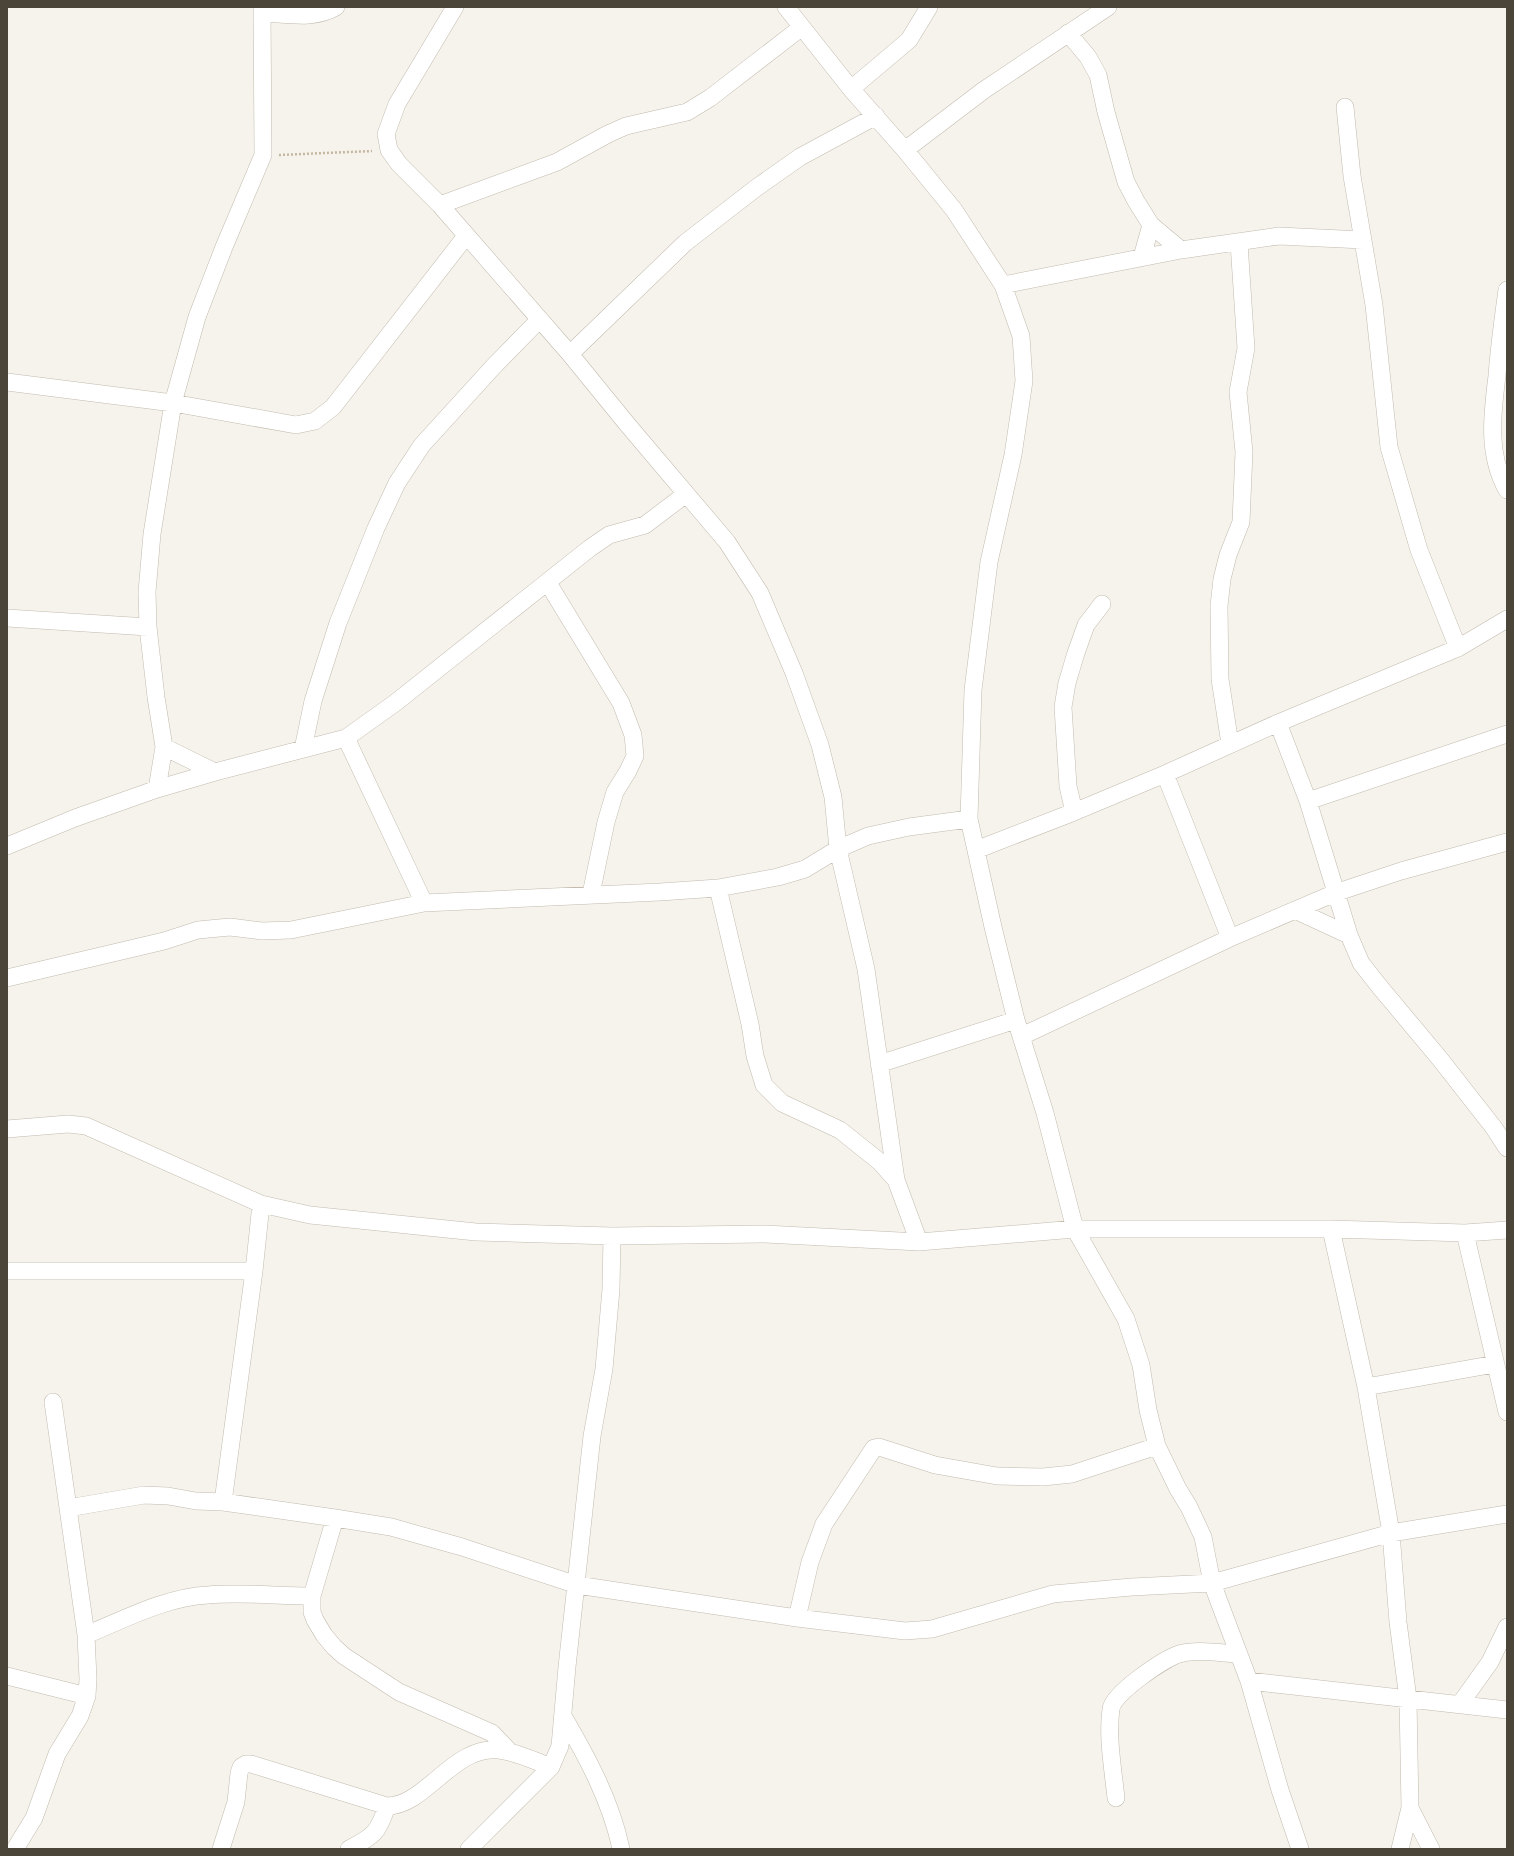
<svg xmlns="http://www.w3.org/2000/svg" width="1514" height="1856" font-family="Quicksand,sans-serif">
  <rect width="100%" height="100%" fill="#f6f3ec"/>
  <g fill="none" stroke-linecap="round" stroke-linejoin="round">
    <g stroke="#c2bbae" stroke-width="18">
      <path id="minor" d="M 455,7 L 397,104 L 386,134 L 389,150 L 399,164 L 440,205 L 570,354 L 627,424 L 727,542 L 760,593 L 794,673 L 820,745 L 833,797 L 838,849 L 866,969 L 896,1180
        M 786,7 L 851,89 L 905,150 L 954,210 L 1003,285 L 1021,336 L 1024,381 L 1013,455 L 989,562 L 973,690 L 969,819 L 993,927 L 1016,1020 L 1045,1113 L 1075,1229 L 1126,1319 L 1141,1365 L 1148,1410 L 1157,1446 L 1178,1489 L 1189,1507 L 1203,1537 L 1212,1583 L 1249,1681 L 1280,1790 L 1300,1849
        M 263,13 C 288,14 314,20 336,7
        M 1068,33 L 1088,57 L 1098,75 L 1106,112 L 1126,182 L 1136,201 L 1151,225 L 1181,250
        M 851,89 L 909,40 L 929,7
        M 1345,107 L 1352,176 L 1374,305 L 1389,447 L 1419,550 L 1458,648
        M 905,150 L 984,90 L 1108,7
        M 440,205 L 557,162 L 608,134 L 626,126 L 687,112 L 710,98 L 802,27
        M 1142,257 L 1151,225
        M 1003,285 L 1181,250 L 1279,236 L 1363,240
        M 1507,290 C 1503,319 1499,347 1497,376 C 1492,415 1487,454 1507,490
        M 570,354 L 685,243 L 756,188 L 800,157 L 876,116
        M 7,382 L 173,403 L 296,425 L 315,421 L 333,407 L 466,236
        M 548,583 L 621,703 L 633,735 L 635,756 L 628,771 L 615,792 L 606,822 L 591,894
        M 7,618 L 148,627
        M 1278,723 L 1308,801 L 1349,935 L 1361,963 L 1379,986 L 1440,1059 L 1494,1128 L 1507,1148
        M 346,738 L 424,903
        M 1230,744 L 1220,679 L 1219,606 L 1222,579 L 1228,555 L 1241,522 L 1244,452 L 1238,392 L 1246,348 L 1239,243
        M 164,747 L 215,772
        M 303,749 L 313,701 L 338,623 L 376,528 L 397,483 L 422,445 L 493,367 L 539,320
        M 1165,774 L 1230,938
        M 157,789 L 164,747 L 156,697 L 148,627 L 147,592 L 152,534 L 173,403 L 197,317 L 224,247 L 263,155 L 262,7
        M 1308,801 L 1507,734
        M 1074,812 L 1068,786 L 1063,707 L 1067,683 L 1076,653 L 1086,625 L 1102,604
        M 7,846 L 75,818 L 157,789 L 215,772 L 346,738 L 395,703 L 590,548 L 609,535 L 645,525 L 686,494
        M 976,850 L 1074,812 L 1165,774 L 1278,723 L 1458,648 L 1507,619
        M 718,888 L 750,1024 L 755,1056 L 764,1085 L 782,1103 L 840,1130 L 880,1162 L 896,1180 L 919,1242
        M 1295,910 L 1349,935
        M 7,978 L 164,941 L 198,930 L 230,927 L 262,931 L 291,930 L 424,903 L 660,892 L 718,888 L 778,877 L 805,869 L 838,849 L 868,836 L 909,827 L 969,819
        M 1022,1036 L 1230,938 L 1335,893 L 1401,871 L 1507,842
        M 879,1064 L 1016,1020
        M 7,1129 L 68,1124 L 86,1126 L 261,1204 L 310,1215 L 476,1232 L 612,1236 L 765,1234 L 919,1242 L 1075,1229 L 1331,1229 L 1465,1233 L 1507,1230
        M 1331,1229 L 1366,1387 L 1391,1533 L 1398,1622 L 1408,1699 L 1410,1808 L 1400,1849
        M 1465,1233 L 1507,1412
        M 7,1271 L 254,1271
        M 1366,1387 L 1495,1364
        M 223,1502 L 254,1271 L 261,1204
        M 68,1508 L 144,1495 L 168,1496 L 196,1501 L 223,1502 L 335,1518 L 391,1527 L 462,1547 L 577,1585 L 797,1618 L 905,1631 L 932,1629 L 1053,1594 L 1132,1587 L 1212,1583 L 1391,1533 L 1507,1514
        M 335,1518 L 312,1596 L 312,1612 L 315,1620 L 324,1635 L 334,1647 L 344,1656 L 399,1692 L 492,1733 L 510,1752
        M 797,1618 L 810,1562 L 824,1524 L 874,1448 L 879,1447 L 935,1465 L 997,1476 L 1043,1477 L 1072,1474 L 1157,1446
        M 86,1635 C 125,1619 166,1597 208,1595 C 242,1592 277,1596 312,1596
        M 7,1676 L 87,1696
        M 1249,1681 L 1507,1710
        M 1460,1704 L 1490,1662 L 1507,1627
        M 563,1716 C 587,1757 611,1801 621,1849
        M 1116,1798 C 1113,1769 1107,1737 1111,1709 C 1113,1693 1164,1659 1179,1654 C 1197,1649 1219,1653 1237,1654
        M 1410,1808 L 1431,1849
        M 15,1849 L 34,1818 L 57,1754 L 80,1716 L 87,1696 L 88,1679 L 86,1635 L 53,1402
        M 221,1849 L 236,1802 L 239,1773 L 241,1767 L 246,1764 L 251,1764 L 387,1806 C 426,1806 453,1745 499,1750 C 517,1752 535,1761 551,1767
        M 349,1849 C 374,1836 378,1833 387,1806
        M 469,1849 L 551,1767 L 560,1746 L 567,1667 L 592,1436 L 604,1369 L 611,1289 L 612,1236"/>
    </g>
    <path stroke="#c4b79f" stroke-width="2.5" stroke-dasharray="2 2" stroke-linecap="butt" d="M 279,155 L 372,151"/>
    <use href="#minor" stroke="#fff" stroke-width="17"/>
  </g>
  <rect width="1514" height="1856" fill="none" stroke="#4b4439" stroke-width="16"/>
</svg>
